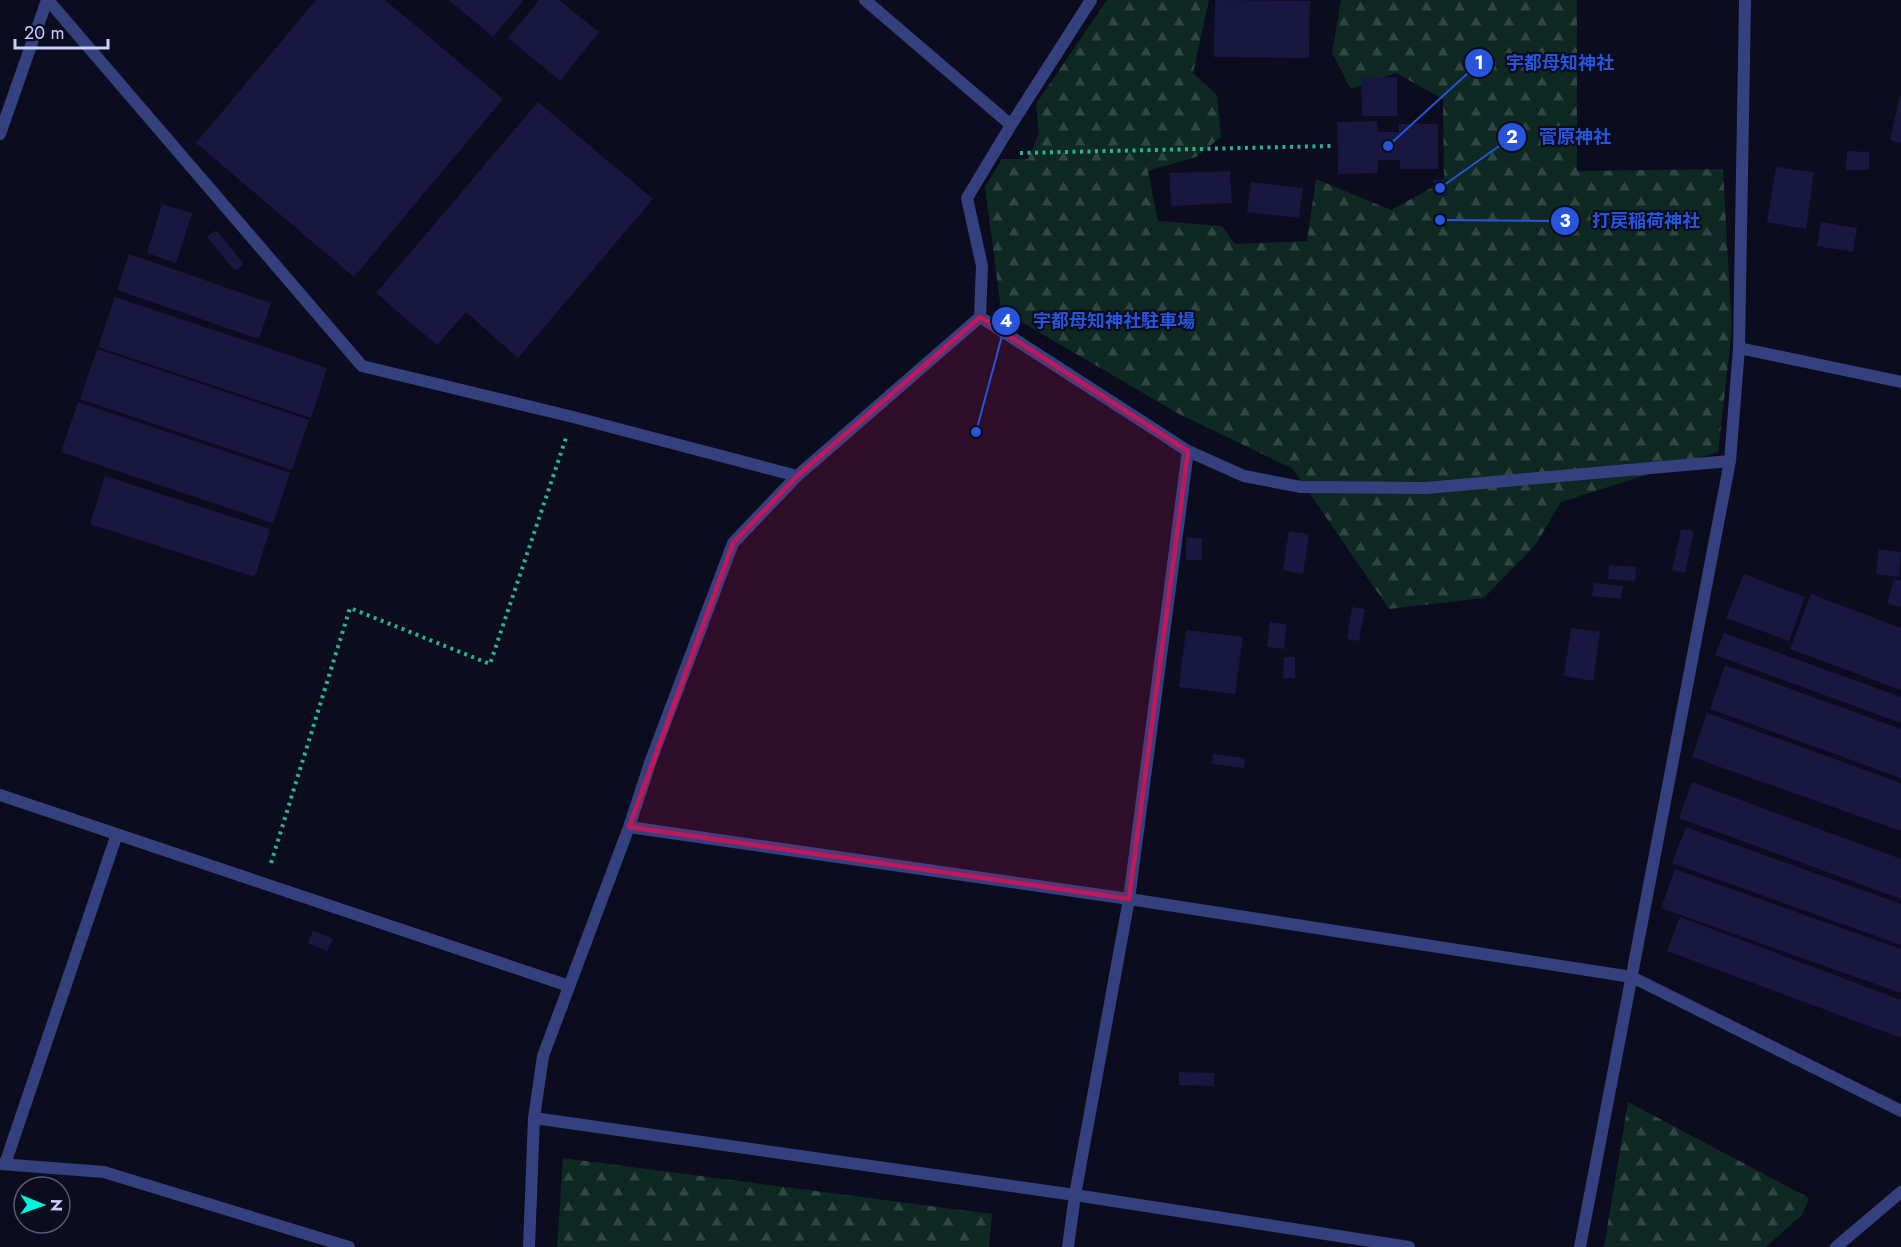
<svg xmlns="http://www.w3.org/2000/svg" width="1901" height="1247" font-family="Jost,'Noto Sans JP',sans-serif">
  <defs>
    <pattern id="forest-firs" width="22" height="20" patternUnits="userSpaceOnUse" patternTransform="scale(1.5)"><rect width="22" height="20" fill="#0e2822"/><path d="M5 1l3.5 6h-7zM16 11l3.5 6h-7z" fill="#304643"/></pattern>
  </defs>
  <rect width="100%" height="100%" fill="#0b0c1e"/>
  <path fill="url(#forest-firs)" d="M 1107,0 L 1209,0 L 1193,73 L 1217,95 L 1221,137 L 1196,157 L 1148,171 L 1158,221 L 1222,226 L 1235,244 L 1307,241 L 1316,179 L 1391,210 L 1444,181 L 1443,99 L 1396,73 L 1351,89 L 1332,53 L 1341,0 L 1577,0 L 1577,171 L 1723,169 L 1732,329 L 1718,452 L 1561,502 L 1536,544 L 1484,598 L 1389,609 L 1293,469 L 1179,414 L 1001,310 L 985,187 L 1002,159 L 1028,159 L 1039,133 L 1036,104 Z
    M 1628,1102 L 1809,1198 L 1802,1215 L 1766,1247 L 1604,1247 Z
    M 563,1158 L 992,1214 L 989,1247 L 557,1247 Z"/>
  <path fill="#171740" d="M 316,0 L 385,0 L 503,99 L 354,277 L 196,143 Z
    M 449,0 L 524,0 L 493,37 Z
    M 539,0 L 559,0 L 599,32 L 560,81 L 508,38 Z
    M 1215,0 L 1310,1 L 1309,58 L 1214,57 Z
    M 1397,77 L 1397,116 L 1362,116 L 1361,78 Z
    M 1900,95 L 1901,96 L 1901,143 L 1890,140 Z
    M 538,102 L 653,199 L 518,358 L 466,312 L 437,345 L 376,293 Z
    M 1377,121 L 1378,132 L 1399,132 L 1399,124 L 1438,124 L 1438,169 L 1400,169 L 1400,160 L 1378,160 L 1378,173 L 1338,174 L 1337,122 Z
    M 1847,151 L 1869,152 L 1869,170 L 1846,170 Z
    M 1776,167 L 1814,172 L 1806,229 L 1767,222 Z
    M 1230,171 L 1232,203 L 1171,206 L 1169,173 Z
    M 1447,179 L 1448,196 L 1434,196 L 1433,180 Z
    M 1251,182 L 1303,188 L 1299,218 L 1247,212 Z
    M 162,204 L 192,213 L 176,263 L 147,253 Z
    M 1436,214 L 1445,214 L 1445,226 L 1436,225 Z
    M 1821,222 L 1857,228 L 1853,252 L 1817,246 Z
    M 216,230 L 244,264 L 235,271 L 207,237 Z
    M 129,254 L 271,303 L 259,339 L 117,290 Z
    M 115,297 L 327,368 L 311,418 L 98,347 Z
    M 97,349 L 309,420 L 292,470 L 80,399 Z
    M 78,402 L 290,473 L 273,523 L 61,452 Z
    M 105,476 L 270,529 L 255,577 L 90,524 Z
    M 1681,529 L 1694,531 L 1685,573 L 1672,570 Z
    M 1289,531 L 1309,534 L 1303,574 L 1283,570 Z
    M 1186,537 L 1202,538 L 1202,560 L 1186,560 Z
    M 1879,549 L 1901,552 L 1899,577 L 1876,574 Z
    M 1609,565 L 1636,567 L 1635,581 L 1608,579 Z
    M 1744,574 L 1805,597 L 1789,641 L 1726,618 Z
    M 1894,579 L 1901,581 L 1901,607 L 1887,604 Z
    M 1594,583 L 1623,586 L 1621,599 L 1592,596 Z
    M 1811,594 L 1901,628 L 1901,690 L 1790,649 Z
    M 1352,607 L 1365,609 L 1359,641 L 1347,639 Z
    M 1270,622 L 1287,624 L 1284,649 L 1267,647 Z
    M 1571,628 L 1600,632 L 1593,681 L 1564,676 Z
    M 1186,630 L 1243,637 L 1235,694 L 1179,687 Z
    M 1724,633 L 1901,697 L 1901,723 L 1715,655 Z
    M 1284,657 L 1295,657 L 1295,678 L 1283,678 Z
    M 1725,665 L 1901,729 L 1901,778 L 1710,709 Z
    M 1707,713 L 1901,783 L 1901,831 L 1692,757 Z
    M 1213,754 L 1245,758 L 1244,768 L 1212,764 Z
    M 1692,782 L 1901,859 L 1901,899 L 1679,818 Z
    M 1686,827 L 1901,904 L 1901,945 L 1672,863 Z
    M 1675,869 L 1901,949 L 1901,993 L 1661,908 Z
    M 1680,917 L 1901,1000 L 1901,1038 L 1667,951 Z
    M 313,930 L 333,939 L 327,951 L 308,943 Z
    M 1179,1072 L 1214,1073 L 1214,1086 L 1179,1085 Z"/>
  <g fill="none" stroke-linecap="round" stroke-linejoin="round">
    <path stroke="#29b28f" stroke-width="4" stroke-dasharray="3 4.5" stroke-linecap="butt" d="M 1020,153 L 1331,146
      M 271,863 L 350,608 L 490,664 L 566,438"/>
    <path stroke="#35417f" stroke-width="12" d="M 48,0 L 362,366 L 573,417 L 797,476
      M 865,0 L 1011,125
      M 0,134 L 47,0
      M 980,317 L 1188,451 L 1244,476 L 1301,487 L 1426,488 L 1730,461
      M 1739,348 L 1901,382
      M 0,795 L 569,986
      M 629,827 L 1129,899 L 1632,977 L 1901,1111
      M 534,1118 L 1075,1195 L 1409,1247
      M 0,1164 L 104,1172 L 349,1247
      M 5,1164 L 117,834
      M 529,1247 L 534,1118 L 543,1056 L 629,827 L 651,760 L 733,543 L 797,476 L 980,317 L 982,266 L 967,198 L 1011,125 L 1091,0
      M 1068,1247 L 1075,1195 L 1129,899 L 1188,451
      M 1580,1247 L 1730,461 L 1739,348 L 1745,0"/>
    <path stroke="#35417f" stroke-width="12" d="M 1836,1247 L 1901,1192"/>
  </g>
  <path fill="#c2185b" fill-opacity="0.2" stroke="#c2185b" stroke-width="4.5" stroke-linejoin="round" d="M 980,317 L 1188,451 L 1129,899 L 629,827 L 733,543 L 797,476 Z"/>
  <path fill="none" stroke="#2654da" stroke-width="2" d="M1388 146L1479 63M1440 188L1512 137M1440 220L1565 221M976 432L1006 321"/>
  <g fill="#2654da" stroke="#0b0c1e" stroke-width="2">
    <circle cx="1388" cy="146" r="6"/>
    <circle cx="1440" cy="188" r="6"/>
    <circle cx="1440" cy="220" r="6"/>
    <circle cx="976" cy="432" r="6"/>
    <circle cx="1479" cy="63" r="15"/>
    <circle cx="1512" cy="137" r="15"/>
    <circle cx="1565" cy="221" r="15"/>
    <circle cx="1006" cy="321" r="15"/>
  </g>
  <g font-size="18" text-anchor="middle" font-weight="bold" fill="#fff">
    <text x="1479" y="69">1</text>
    <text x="1512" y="143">2</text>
    <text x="1565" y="227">3</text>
    <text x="1006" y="327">4</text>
  </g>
  <g font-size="18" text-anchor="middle" font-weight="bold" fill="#2654da" stroke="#0b0c1e" stroke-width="4.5" stroke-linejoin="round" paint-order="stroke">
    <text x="1560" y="69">宇都母知神社</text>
    <text x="1575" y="143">菅原神社</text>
    <text x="1646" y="227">打戻稲荷神社</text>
    <text x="1114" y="327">宇都母知神社駐車場</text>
  </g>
  <g transform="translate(42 1205) rotate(91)"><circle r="28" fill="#0b0c1e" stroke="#575978" stroke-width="1.5"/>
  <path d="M0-4.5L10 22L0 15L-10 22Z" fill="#00f4db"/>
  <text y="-9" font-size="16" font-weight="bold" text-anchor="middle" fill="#c9cdff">N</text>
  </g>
  <path d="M15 39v9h93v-9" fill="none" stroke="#c9cdff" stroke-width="3"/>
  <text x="24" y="39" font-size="18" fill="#c9cdff" stroke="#0b0c1e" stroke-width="4.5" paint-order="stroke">20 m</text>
</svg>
